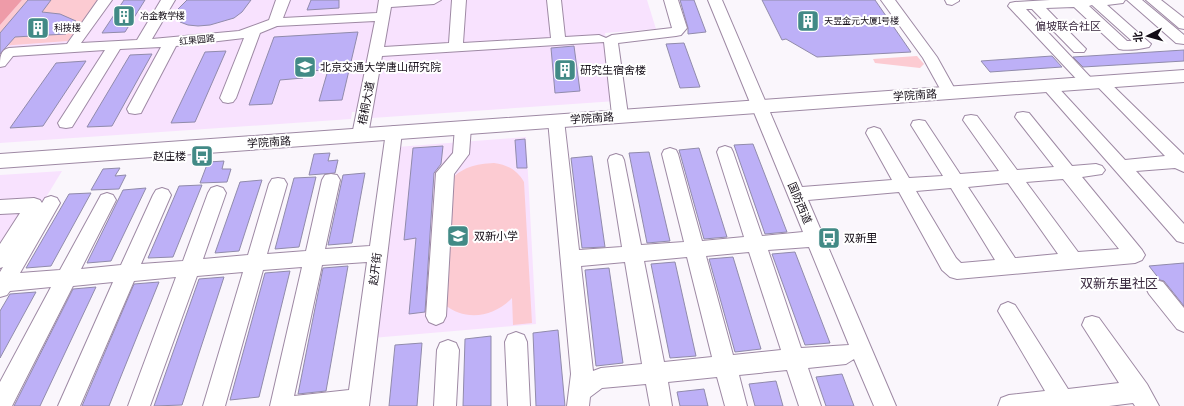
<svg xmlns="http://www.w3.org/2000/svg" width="1184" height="406" font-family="'Sofia Sans Condensed','Noto Sans SC',sans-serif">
  <rect width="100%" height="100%" fill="#faf6fc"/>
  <path fill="#f8e2fe" d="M 0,0 L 647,0 L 656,29 L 605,33 L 616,101 L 372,118 L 373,111 L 352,112 L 351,119 L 0,143 Z
    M 526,137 L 536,324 L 372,338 L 397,147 Z
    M 62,171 L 0,273 L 0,175 Z"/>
  <path fill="#fccbd2" d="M 22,0 L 98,0 L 68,41 L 0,46 L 0,25 Z
    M 917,56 L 924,64 L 920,68 L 875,63 L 873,59 Z
    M 494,163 C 508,165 517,170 524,182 L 532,323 L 513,325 L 512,298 C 494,317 465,322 444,304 L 449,182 C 461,167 476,164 494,163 Z"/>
  <path fill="#ee9ba8" d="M 0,0 L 22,0 L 0,25 Z"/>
  <path fill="#bdb0f7" stroke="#918bab" d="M 28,0 L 51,0 L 42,12 L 60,14 L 76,21 L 66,34 L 15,37 L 0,54 L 0,33 Z
    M 124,0 L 145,0 L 125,32 L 102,33 Z
    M 187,0 L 251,0 L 242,12 L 234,18 L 210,25 L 198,26 L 188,25 L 180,22 L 176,17 L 176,11 Z
    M 311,0 L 339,0 L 339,8 L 307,10 Z
    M 680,0 L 694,0 L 706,32 L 688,34 L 688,28 Z
    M 762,0 L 875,0 L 911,52 L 817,57 L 786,39 L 782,40 Z
    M 358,32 L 342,100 L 319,101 L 328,70 L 306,71 L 303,78 L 280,80 L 272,104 L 249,105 L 274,37 Z
    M 684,43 L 700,87 L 680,88 L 666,44 Z
    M 574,46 L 580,91 L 555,93 L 551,48 Z
    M 1184,50 L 1184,61 L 1083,67 L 1073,57 Z
    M 226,51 L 195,122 L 171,123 L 205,52 Z
    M 152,54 L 112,126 L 87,127 L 130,55 Z
    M 1052,56 L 1062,67 L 990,72 L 981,61 Z
    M 86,61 L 43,126 L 10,128 L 56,63 Z
    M 525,139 L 527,168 L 517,168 L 515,140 Z
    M 753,144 L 787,232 L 765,234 L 734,145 Z
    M 443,146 L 441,164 L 434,173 L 425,312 L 409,314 L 416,238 L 404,240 L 413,148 Z
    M 699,148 L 727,237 L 704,239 L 679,150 Z
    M 649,152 L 670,241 L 647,243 L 629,153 Z
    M 330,153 L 328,161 L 338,160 L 335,173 L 309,175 L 314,154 Z
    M 592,156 L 605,247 L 582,248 L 571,158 Z
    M 224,161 L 222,169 L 231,169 L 227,182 L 200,183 L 208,162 Z
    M 120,168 L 115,176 L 126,175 L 119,189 L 91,190 L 103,169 Z
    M 365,173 L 352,243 L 328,245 L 343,175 Z
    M 316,177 L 299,247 L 275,249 L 294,178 Z
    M 262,180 L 239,251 L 215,253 L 240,182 Z
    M 202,185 L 173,257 L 148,258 L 179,186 Z
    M 146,188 L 111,261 L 87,263 L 123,190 Z
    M 91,193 L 51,266 L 26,268 L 69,194 Z
    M 795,252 L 830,343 L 805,345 L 772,254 Z
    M 733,257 L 761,349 L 735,352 L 709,259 Z
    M 675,262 L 696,356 L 670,358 L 651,264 Z
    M 1184,263 L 1184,306 L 1164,281 L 1160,280 L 1149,266 Z
    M 348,266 L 326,391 L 298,394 L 323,268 Z
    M 609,268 L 623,363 L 596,366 L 585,270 Z
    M 290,271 L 259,397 L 230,400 L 265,273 Z
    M 224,277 L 182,405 L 154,406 L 199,279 Z
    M 159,282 L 109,406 L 82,406 L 134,284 Z
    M 96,287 L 40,406 L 14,406 L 73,289 Z
    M 36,292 L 0,358 L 0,311 L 10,294 Z
    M 558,330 L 565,406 L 536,406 L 533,333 Z
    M 491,336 L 491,406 L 463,406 L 465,339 Z
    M 422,343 L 417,406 L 389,406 L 395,345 Z
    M 842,374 L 854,406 L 826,406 L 816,377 Z
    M 776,381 L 783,406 L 755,406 L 749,384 Z
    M 704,389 L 708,406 L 680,406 L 677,392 Z"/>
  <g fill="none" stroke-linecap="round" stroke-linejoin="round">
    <g stroke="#9e89a4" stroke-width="2">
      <path id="minor" d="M 98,0 L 112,0 L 81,43 L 137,40 L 161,0 L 175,0 L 152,39 L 239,31 L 269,20 L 276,0 L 290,0 L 283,18 L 377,13 L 379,0 L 441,0 L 434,4 L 391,7 L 384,47 L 449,43 L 452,0 L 466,0 L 463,43 L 551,38 L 547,0 L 561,0 L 565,37 L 599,35 L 606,38 L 612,35 L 672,28 L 664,0 L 678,0 L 687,28 L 681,35 L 676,36 L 618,43 L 628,115 L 626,119 L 620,120 L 614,119 L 612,115 L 604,42 L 382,56 L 368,135 L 366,139 L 360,141 L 354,139 L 352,135 L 375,21 L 277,26 L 260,33 L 236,98 L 233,102 L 228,103 L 223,102 L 220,98 L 244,38 L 176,46 L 143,109 L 141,113 L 135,114 L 129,113 L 127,109 L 161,47 L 120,49 L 72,127 L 66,128 L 60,127 L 58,123 L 105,50 L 13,56 L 5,66 L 0,67 C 0,58 0,50 9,48 L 67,44 Z
        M 708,0 L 722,0 L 802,187 L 892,180 L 866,133 L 868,129 L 874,127 L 880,129 L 909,178 L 943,176 L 911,125 L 913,121 L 919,120 L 925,121 L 960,174 L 999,171 L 963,120 L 965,116 L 971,115 L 977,116 L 1017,170 L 1054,167 L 1015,117 L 1017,113 L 1023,112 L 1029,113 L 1072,166 L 1096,164 L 1102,166 L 1105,170 L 1102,174 L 1082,177 L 1142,250 L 1145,255 L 1142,260 L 1135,263 L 957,279 L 950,277 L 942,270 L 899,192 L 808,200 L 896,406 L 874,406 L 854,359 L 846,364 L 808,368 L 821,406 L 799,406 L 787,370 L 739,375 L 747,406 L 725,406 L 717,377 L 668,382 L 672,406 L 650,406 L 646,384 L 602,388 L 590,397 L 589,406 L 567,406 L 571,374 L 548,120 L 550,116 L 556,115 L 562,116 L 564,120 L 579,250 L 622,247 L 608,160 L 610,156 L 616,154 L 622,156 L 624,160 L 641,245 L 684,242 L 662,154 L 664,150 L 670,148 L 676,150 L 678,154 L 702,241 L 744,237 L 717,152 L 719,148 L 725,146 L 731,148 L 733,152 L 762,236 L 803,232 ZM 1063,179 L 1119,249 L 1078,252 L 1026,182 ZM 1008,183 L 1058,254 L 1015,258 L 968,187 ZM 951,188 L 995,260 L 961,263 L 956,258 L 916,191 ZM 809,247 L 849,345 L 801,348 L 768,250 ZM 749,252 L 781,350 L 733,355 L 706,256 ZM 687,257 L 712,357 L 664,362 L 644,261 ZM 625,262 L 642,364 L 601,368 L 593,371 L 581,266 Z
        M 881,0 L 895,0 L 937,57 L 957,93 L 954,96 L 949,98 L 944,96 L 923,58 Z
        M 945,0 L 959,0 L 959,1 L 952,5 L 947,4 Z
        M 1050,0 L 1125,0 L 1123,3 L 1107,5 L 1151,44 L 1149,47 C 1140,49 1128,51 1119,49 L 1074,7 L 1046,8 L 1086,49 L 1084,52 L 1074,52 L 1032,9 L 1026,9 L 1094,81 L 1101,77 L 1106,79 L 1184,155 L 1184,172 L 1175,168 L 1136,171 L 1184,224 L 1184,243 L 1177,241 L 1041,86 L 1044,83 L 1049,81 L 1054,83 L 1125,160 L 1165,156 L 1095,84 L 1088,88 L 1083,86 L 1008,6 L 1010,3 L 1015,2 ZM 1092,5 L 1132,41 L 1127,41 L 1089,6 Z
        M 1127,0 L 1142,0 L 1184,35 L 1184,44 L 1176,43 Z
        M 1146,0 L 1161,0 L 1184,18 L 1184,29 L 1179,28 Z
        M 463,122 L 469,123 L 471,127 L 469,154 L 454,174 L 446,316 L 443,322 L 436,325 L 429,322 L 426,316 L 436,173 L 453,153 L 455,127 L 457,123 Z
        M 394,126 L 400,128 L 402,132 L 369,406 L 270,406 L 302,267 L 263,270 L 225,406 L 203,406 L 243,272 L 197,276 L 150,406 L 128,406 L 176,277 L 134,281 L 80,406 L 58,406 L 113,282 L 73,286 L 12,406 L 0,406 L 0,382 L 51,287 L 10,291 L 7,295 L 0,297 L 0,272 L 3,267 L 0,268 L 0,244 L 20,213 L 0,214 L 0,200 L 34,198 L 40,200 L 42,203 L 45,198 L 51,196 L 57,198 L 60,203 L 20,273 L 60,270 L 101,195 L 107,193 L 113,195 L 116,200 L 81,269 L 121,265 L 153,195 L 156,190 L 162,188 L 168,190 L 171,195 L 141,264 L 183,261 L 208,193 L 211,188 L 217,186 L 223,188 L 226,193 L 203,259 L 248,255 L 269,184 L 272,179 L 278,178 L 284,179 L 287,184 L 267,254 L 306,251 L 322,180 L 325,175 L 331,174 L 337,175 L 340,180 L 325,249 L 370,246 L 386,132 L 388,128 ZM 367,262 L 349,390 L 294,396 L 322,265 Z
        M 1156,280 L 1163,282 L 1184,308 L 1184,332 L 1177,329 L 1149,294 L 1146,288 L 1149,282 Z
        M 1008,302 L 1015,305 L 1068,389 L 1119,383 L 1082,325 L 1085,318 L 1092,316 L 1099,318 L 1147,384 L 1159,406 L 1135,406 L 1133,403 L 1109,406 L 998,406 L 1001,398 L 1009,395 L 1045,391 L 998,311 L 1001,305 Z
        M 516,332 L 524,335 L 527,342 L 530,406 L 508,406 L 505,342 L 508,335 Z
        M 448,340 L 456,343 L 459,350 L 456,406 L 434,406 L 437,350 L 440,343 Z"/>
    </g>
    <g stroke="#9e89a4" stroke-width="2">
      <path id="major" d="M 1184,70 L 1184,82 L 0,168 L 0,154 Z"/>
    </g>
    <use href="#minor" fill="#fff" fill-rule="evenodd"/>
    <use href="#major" fill="#fff" fill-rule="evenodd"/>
  </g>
  <defs>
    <g id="building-square" transform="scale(1.15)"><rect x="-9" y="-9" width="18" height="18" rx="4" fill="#428a86" stroke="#fff"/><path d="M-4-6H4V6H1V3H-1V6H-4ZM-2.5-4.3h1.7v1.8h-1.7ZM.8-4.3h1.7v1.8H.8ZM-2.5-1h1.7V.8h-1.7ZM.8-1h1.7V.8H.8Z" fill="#fff"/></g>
    <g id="university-square" transform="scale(1.15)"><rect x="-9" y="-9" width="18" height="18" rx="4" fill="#428a86" stroke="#fff"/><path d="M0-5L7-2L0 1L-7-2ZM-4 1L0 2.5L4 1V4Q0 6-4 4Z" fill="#fff"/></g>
    <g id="bus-square" transform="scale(1.15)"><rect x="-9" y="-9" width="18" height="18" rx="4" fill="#428a86" stroke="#fff"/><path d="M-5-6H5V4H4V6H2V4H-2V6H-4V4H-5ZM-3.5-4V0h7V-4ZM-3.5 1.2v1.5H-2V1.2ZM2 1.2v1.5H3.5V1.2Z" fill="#fff"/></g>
    <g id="school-square" transform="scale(1.15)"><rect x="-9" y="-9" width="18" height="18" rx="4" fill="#428a86" stroke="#fff"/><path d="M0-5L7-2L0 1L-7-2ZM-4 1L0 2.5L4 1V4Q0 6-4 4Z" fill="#fff"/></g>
  </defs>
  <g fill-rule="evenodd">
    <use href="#building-square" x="124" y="16"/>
    <use href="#building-square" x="808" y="21"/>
    <use href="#building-square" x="38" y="28"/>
    <use href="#university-square" x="305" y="67"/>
    <use href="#building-square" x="565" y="70"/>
    <use href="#bus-square" x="202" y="156"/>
    <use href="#school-square" x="458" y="236"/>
    <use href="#bus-square" x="829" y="238"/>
  </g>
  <g text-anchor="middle" stroke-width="4" stroke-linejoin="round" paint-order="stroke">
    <g font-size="9" fill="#140d17" stroke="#fff" text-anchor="start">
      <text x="140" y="19">冶金教学楼</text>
      <text x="824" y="24">天昱金元大厦1号楼</text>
      <text x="54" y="31">科技楼</text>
    </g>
    <g font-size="9" fill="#140d17" stroke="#fff">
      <text transform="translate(197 40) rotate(-6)" y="3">红果园路</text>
    </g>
    <g font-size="11" fill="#3a293f" stroke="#fff">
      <text x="1068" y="30">偏坡联合社区</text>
    </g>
    <g font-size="11" fill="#140d17" stroke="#fff" text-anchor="start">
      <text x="320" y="71">北京交通大学唐山研究院</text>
      <text x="580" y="74">研究生宿舍楼</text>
      <text x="186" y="160" text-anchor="end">赵庄楼</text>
      <text x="474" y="240">双新小学</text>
      <text x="844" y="242">双新里</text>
    </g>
    <g font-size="11" fill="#140d17" stroke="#fff">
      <text transform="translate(915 95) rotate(-4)" y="4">学院南路</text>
      <text transform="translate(366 103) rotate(-79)" y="4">梧桐大道</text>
      <text transform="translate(592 118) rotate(-4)" y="4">学院南路</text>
      <text transform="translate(269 142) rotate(-4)" y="4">学院南路</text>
      <text transform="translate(800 203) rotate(67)" y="4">国防西道</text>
      <text transform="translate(375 269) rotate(-83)" y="4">赵开街</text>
    </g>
    <g font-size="13" fill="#3a293f" stroke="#fff">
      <text x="1119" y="288">双新东里社区</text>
    </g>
  </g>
  <g transform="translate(1148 36) rotate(264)" stroke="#ffffff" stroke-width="3" paint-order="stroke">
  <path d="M0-3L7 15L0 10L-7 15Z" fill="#140d17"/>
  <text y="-6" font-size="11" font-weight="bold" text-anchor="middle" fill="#140d17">北</text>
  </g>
</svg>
